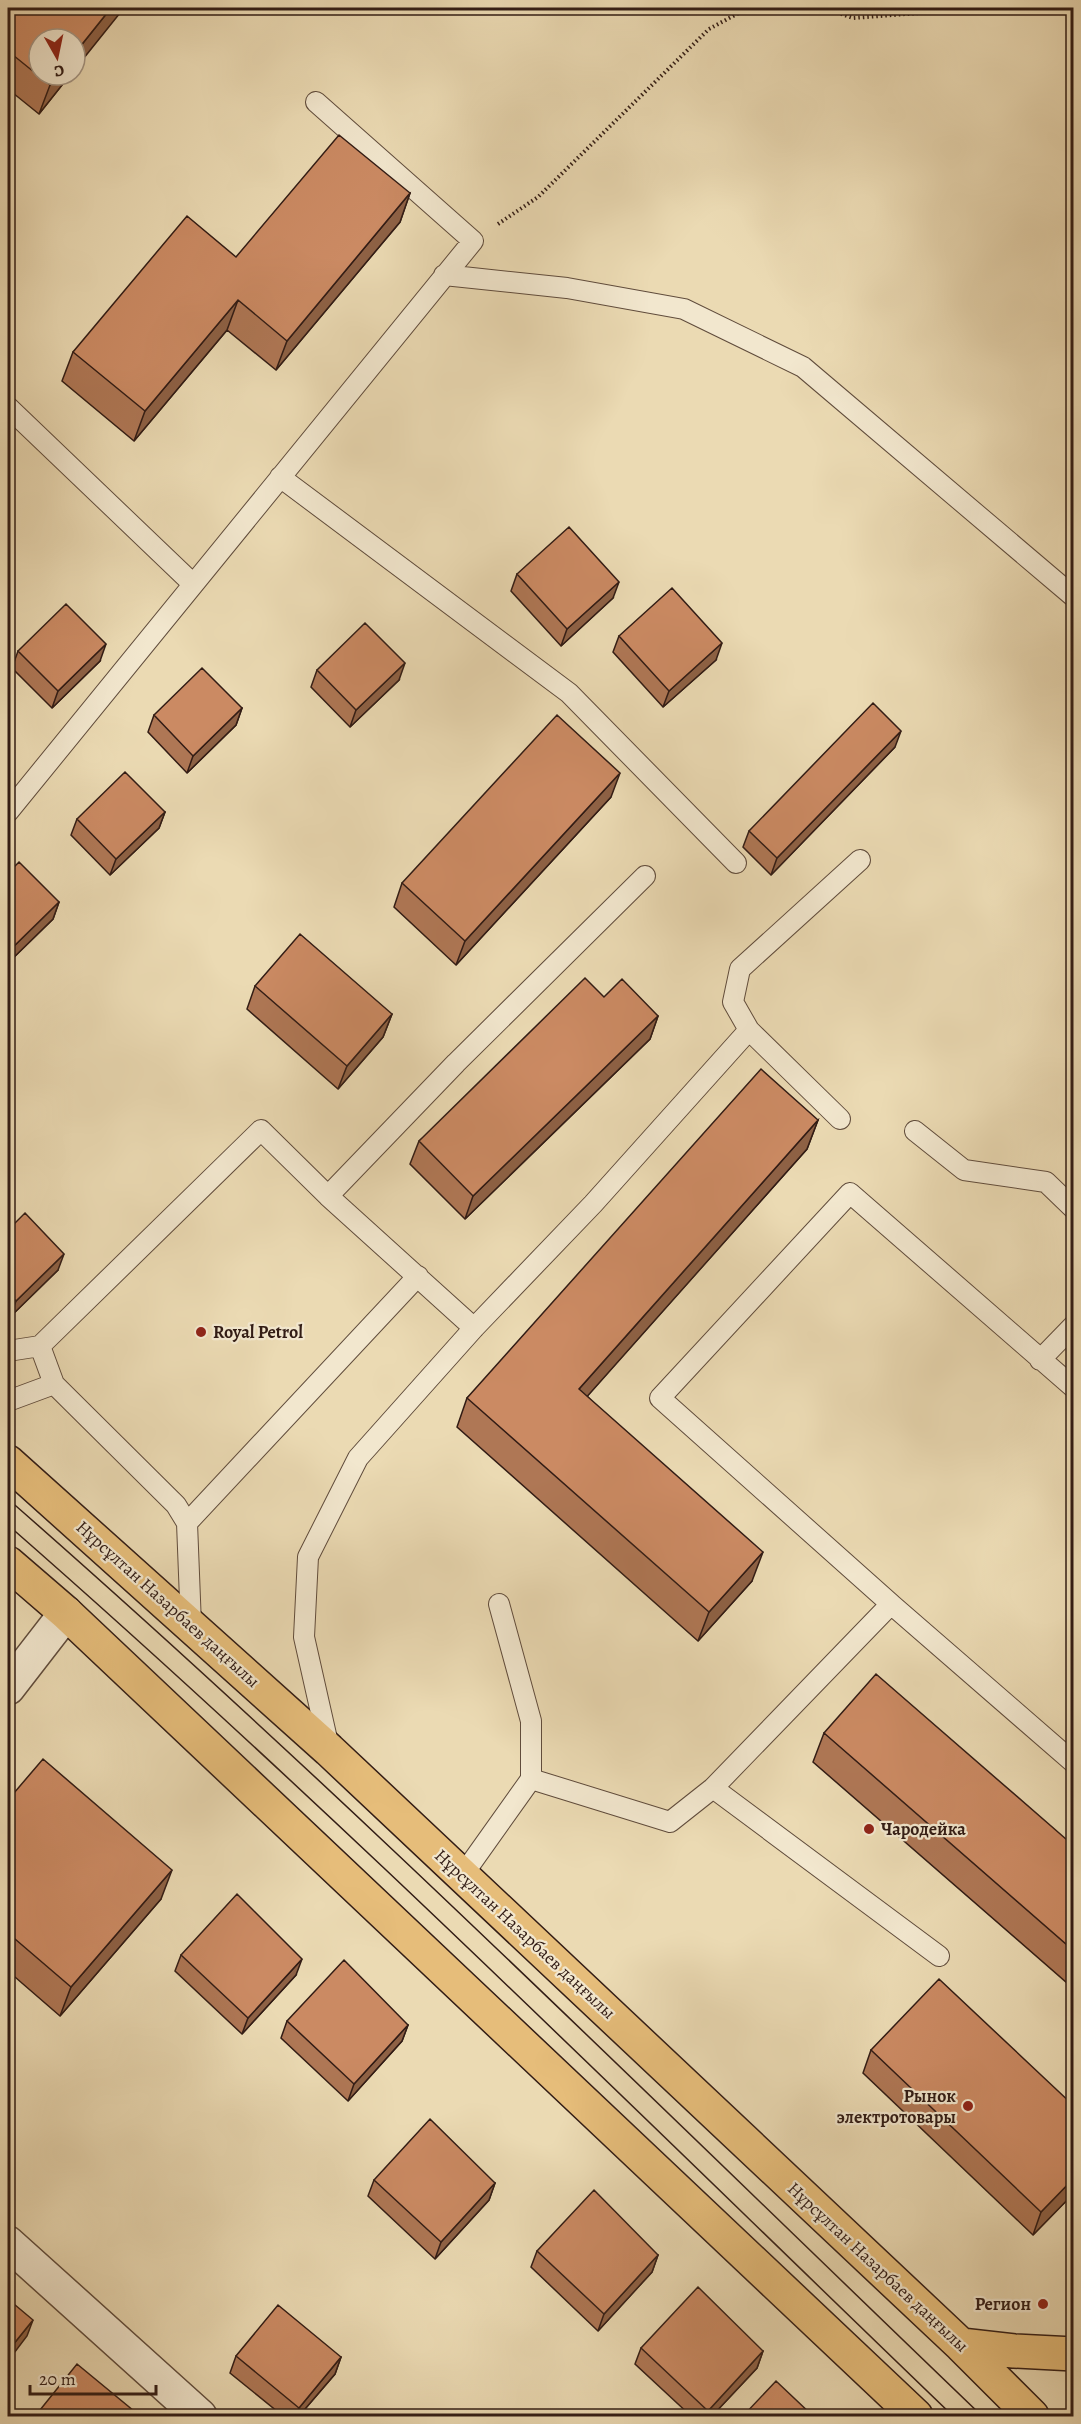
<svg xmlns="http://www.w3.org/2000/svg" width="1081" height="2424" font-family="Alegreya,serif">
  <rect width="100%" height="100%" fill="#ebdab3"/>
  <filter id="stains"><feTurbulence type="fractalNoise" baseFrequency=".00333" numOctaves="4"/><feColorMatrix values="0 0 0 0 .2 0 0 0 0 .09 0 0 0 0 .02 0 0 0 .5 -.17"/></filter>
  <radialGradient id="worn" r=".72"><stop offset=".6" stop-color="#630" stop-opacity="0"/><stop offset="1" stop-color="#630" stop-opacity=".3"/></radialGradient>
  <g fill="none" stroke-linecap="round" stroke-linejoin="round">
    <g stroke="#604c3c" stroke-width="22">
      <path id="service" d="M 444,275 L 567,288 L 684,309 L 803,367 L 1074,597
        M 8,407 L 193,584
        M 280,477 L 569,693 L 736,863
        M 8,812 L 473,241 L 316,102
        M 749,1030 L 733,1002 L 740,969 L 860,860
        M 915,1131 L 964,1170 L 1046,1182 L 1074,1209
        M 328,1196 L 474,1328
        M 40,1346 L 54,1384
        M 8,1351 L 40,1346 L 261,1130 L 328,1196 L 456,1063 L 645,876
        M 1040,1360 L 1074,1325
        M 8,1401 L 54,1384 L 176,1505 L 187,1523 L 191,1625
        M 187,1523 L 418,1276
        M 499,1604 L 531,1721 L 531,1779
        M 891,1604 L 1074,1763
        M 329,1748 L 304,1637 L 308,1557 L 358,1458 L 474,1328 L 593,1204 L 749,1030 L 840,1119
        M 713,1788 L 939,1956
        M 462,1876 L 531,1779 L 670,1822 L 713,1788 L 891,1604 L 660,1398 L 850,1193 L 1074,1388"/>
    </g>
    <g stroke="#604c3c" stroke-width="36">
      <path id="minor" d="M 8,1688 L 66,1613
        M 8,2243 L 200,2416"/>
    </g>
    <g stroke="#321c15" stroke-width="36">
      <path id="primary" d="M 8,1462 L 329,1750 L 961,2345 L 1032,2416
        M 8,1563 L 66,1613 L 916,2416
        M 961,2345 L 1014,2351 L 1074,2354"/>
    </g>
    <path stroke="#321c15" stroke-width="4" stroke-dasharray="1.5 3" stroke-linecap="butt" d="M 824,8 L 853,18 L 986,8
      M 498,224 L 538,197 L 709,29 L 748,8"/>
    <use href="#service" stroke="#f2e7ce" stroke-width="20"/>
    <use href="#minor" stroke="#f2e7ce" stroke-width="33"/>
    <use href="#primary" stroke="#e6bd7a" stroke-width="33"/>
    <path stroke="#321c15" stroke-width="1.5" d="M 8,1499 C 343,1792 660,2107 982,2416
      M 8,1525 C 334,1810 641,2116 953,2416"/>
  </g>
  <path fill="#af7755" stroke="#321c15" stroke-width="1.5" d="M 8,8 L 39,75 L 70,75 L 39,114 L 8,89 Z
    M 410,193 L 400,222 L 276,370 L 227,330 L 134,441 L 62,381 L 73,352 L 236,257 Z
    M 517,574 L 613,598 L 561,646 L 511,591 Z
    M 619,636 L 716,660 L 663,707 L 613,652 Z
    M 18,651 L 100,661 L 52,708 L 12,668 Z
    M 317,670 L 399,680 L 350,727 L 311,687 Z
    M 242,708 L 236,725 L 187,773 L 148,732 L 154,715 Z
    M 895,747 L 771,875 L 743,847 L 749,831 Z
    M 611,797 L 456,965 L 394,907 L 402,883 Z
    M 165,812 L 159,828 L 110,875 L 71,835 L 77,819 Z
    M 8,873 L 59,902 L 53,919 L 8,963 Z
    M 255,986 L 392,1014 L 383,1037 L 338,1089 L 247,1009 Z
    M 604,997 L 658,1016 L 650,1039 L 465,1219 L 410,1164 L 419,1141 Z
    M 818,1120 L 807,1149 L 587,1396 L 752,1581 L 698,1641 L 457,1427 L 467,1398 Z
    M 8,1230 L 58,1270 L 10,1317 L 8,1315 Z
    M 824,1733 L 1074,1846 L 1074,1989 L 813,1762 Z
    M 8,1800 L 161,1899 L 60,2016 L 8,1971 Z
    M 181,1955 L 296,1975 L 242,2034 L 175,1971 Z
    M 287,2021 L 408,2025 L 402,2041 L 348,2101 L 281,2038 Z
    M 871,2050 L 1074,2106 L 1074,2193 L 1033,2235 L 863,2073 Z
    M 374,2180 L 495,2183 L 489,2200 L 435,2259 L 368,2196 Z
    M 537,2251 L 658,2255 L 652,2272 L 598,2331 L 531,2267 Z
    M 641,2348 L 763,2351 L 757,2368 L 712,2416 L 691,2416 L 635,2364 Z
    M 236,2356 L 341,2357 L 335,2374 L 299,2416 L 283,2416 L 230,2373 Z"/>
  <path fill="#8e6145" stroke="#321c15" stroke-width="1.5" d="M 111,8 L 124,8 L 75,69 L 75,53 Z
    M 57,75 L 70,75 L 39,114 L 50,85 Z
    M 410,193 L 400,222 L 276,370 L 287,341 Z
    M 238,300 L 227,330 L 134,441 L 145,411 Z
    M 619,582 L 613,598 L 561,646 L 567,629 Z
    M 722,643 L 716,660 L 663,707 L 669,691 Z
    M 106,644 L 100,661 L 52,708 L 58,691 Z
    M 405,663 L 399,680 L 350,727 L 356,710 Z
    M 242,708 L 236,725 L 187,773 L 193,756 Z
    M 901,731 L 895,747 L 771,875 L 777,858 Z
    M 620,773 L 611,797 L 456,965 L 465,941 Z
    M 165,812 L 159,828 L 110,875 L 116,859 Z
    M 59,902 L 53,919 L 8,963 L 8,957 L 10,950 Z
    M 392,1014 L 383,1037 L 338,1089 L 347,1066 Z
    M 658,1016 L 650,1039 L 465,1219 L 473,1196 Z
    M 818,1120 L 807,1149 L 568,1418 L 579,1389 Z
    M 64,1254 L 58,1270 L 10,1317 L 16,1301 Z
    M 763,1552 L 752,1581 L 698,1641 L 709,1612 Z
    M 172,1870 L 161,1899 L 60,2016 L 71,1987 Z
    M 302,1959 L 296,1975 L 242,2034 L 248,2018 Z
    M 408,2025 L 402,2041 L 348,2101 L 354,2084 Z
    M 1074,2178 L 1074,2193 L 1033,2235 L 1041,2212 Z
    M 495,2183 L 489,2200 L 435,2259 L 441,2242 Z
    M 658,2255 L 652,2272 L 598,2331 L 604,2314 Z
    M 33,2320 L 27,2336 L 8,2361 L 8,2351 Z
    M 763,2351 L 757,2368 L 712,2416 L 706,2416 L 708,2411 Z
    M 341,2357 L 335,2374 L 299,2416 L 295,2416 L 299,2408 Z"/>
  <path fill="#cb8a63" stroke="#321c15" stroke-width="1.5" d="M 8,8 L 111,8 L 75,53 L 75,39 L 39,39 L 39,75 L 57,75 L 50,85 L 8,51 Z
    M 339,135 L 410,193 L 287,341 L 238,300 L 145,411 L 73,352 L 187,216 L 236,257 Z
    M 569,527 L 619,582 L 567,629 L 517,574 Z
    M 672,588 L 722,643 L 669,691 L 619,636 Z
    M 66,604 L 106,644 L 58,691 L 18,651 Z
    M 365,623 L 405,663 L 356,710 L 317,670 Z
    M 202,668 L 242,708 L 193,756 L 154,715 Z
    M 873,703 L 901,731 L 777,858 L 749,831 Z
    M 557,715 L 620,773 L 465,941 L 402,883 Z
    M 125,772 L 165,812 L 116,859 L 77,819 Z
    M 19,862 L 59,902 L 10,950 L 8,947 L 8,873 Z
    M 300,934 L 392,1014 L 347,1066 L 255,986 Z
    M 585,978 L 604,997 L 622,979 L 658,1016 L 473,1196 L 419,1141 Z
    M 761,1069 L 818,1120 L 579,1389 L 763,1552 L 709,1612 L 467,1398 Z
    M 25,1213 L 64,1254 L 16,1301 L 8,1293 L 8,1230 Z
    M 876,1674 L 1074,1846 L 1074,1951 L 824,1733 Z
    M 43,1759 L 172,1870 L 71,1987 L 8,1933 L 8,1800 Z
    M 237,1894 L 302,1959 L 248,2018 L 181,1955 Z
    M 344,1960 L 408,2025 L 354,2084 L 287,2021 Z
    M 939,1979 L 1074,2106 L 1074,2178 L 1041,2212 L 871,2050 Z
    M 430,2119 L 495,2183 L 441,2242 L 374,2180 Z
    M 594,2190 L 658,2255 L 604,2314 L 537,2251 Z
    M 698,2287 L 763,2351 L 708,2411 L 641,2348 Z
    M 8,2299 L 33,2320 L 8,2351 Z
    M 278,2305 L 341,2357 L 299,2408 L 236,2356 Z
    M 77,2364 L 140,2416 L 37,2416 L 36,2415 Z
    M 776,2381 L 813,2416 L 743,2416 Z"/>
  <g fill="#8f2418" stroke="#f2e7ce" stroke-width="2">
    <circle cx="201" cy="1332" r="6"/>
    <circle cx="869" cy="1829" r="6"/>
    <circle cx="968" cy="2106" r="6"/>
    <circle cx="1043" cy="2304" r="6"/>
  </g>
  <g text-anchor="middle" stroke-width="4.5" stroke-linejoin="round" paint-order="stroke">
    <g font-size="18" font-weight="bold" fill="#321c15" stroke="#f2e7ce" text-anchor="start">
      <text x="213" y="1338">Royal Petrol</text>
      <text x="881" y="1835">Чародейка</text>
      <text x="956" y="2102" text-anchor="end">Рынок<tspan x="956" dy="21">электротовары</tspan></text>
      <text x="1031" y="2310" text-anchor="end">Регион</text>
    </g>
    <g font-size="18" fill="#321c15" stroke="#f2e7ce">
      <text transform="translate(168 1604) rotate(42)" y="6">Нұрсұлтан Назарбаев даңғылы</text>
      <text transform="translate(525 1934) rotate(43)" y="6">Нұрсұлтан Назарбаев даңғылы</text>
      <text transform="translate(878 2267) rotate(43)" y="6">Нұрсұлтан Назарбаев даңғылы</text>
    </g>
  </g>
  <rect width="1081" height="2424" fill="none" stroke="#ebdab3" stroke-width="30"/>
  <rect x="9" y="9" width="1063" height="2406" fill="none" stroke="#321c15" stroke-width="3"/>
  <rect x="15" y="15" width="1051" height="2394" fill="none" stroke="#321c15" stroke-width="1.5"/>
  <g transform="translate(57 57) rotate(171)"><circle r="28" fill="#f2e7ce" stroke="#a59684" stroke-width="1.5"/>
  <path d="M0-4.5L10 22L0 15L-10 22Z" fill="#8f2418"/>
  <text y="-9" font-size="16" font-weight="bold" text-anchor="middle" fill="#321c15">С</text>
  </g>
  <path d="M30 2385v9h126v-9" fill="none" stroke="#321c15" stroke-width="3"/>
  <text x="39" y="2385" font-size="18" fill="#321c15" stroke="#f2e7ce" stroke-width="4.5" paint-order="stroke">20 m</text>
  <rect width="100%" height="100%" filter="url(#stains)"/>
  <rect width="100%" height="100%" fill="url(#worn)"/>
</svg>
